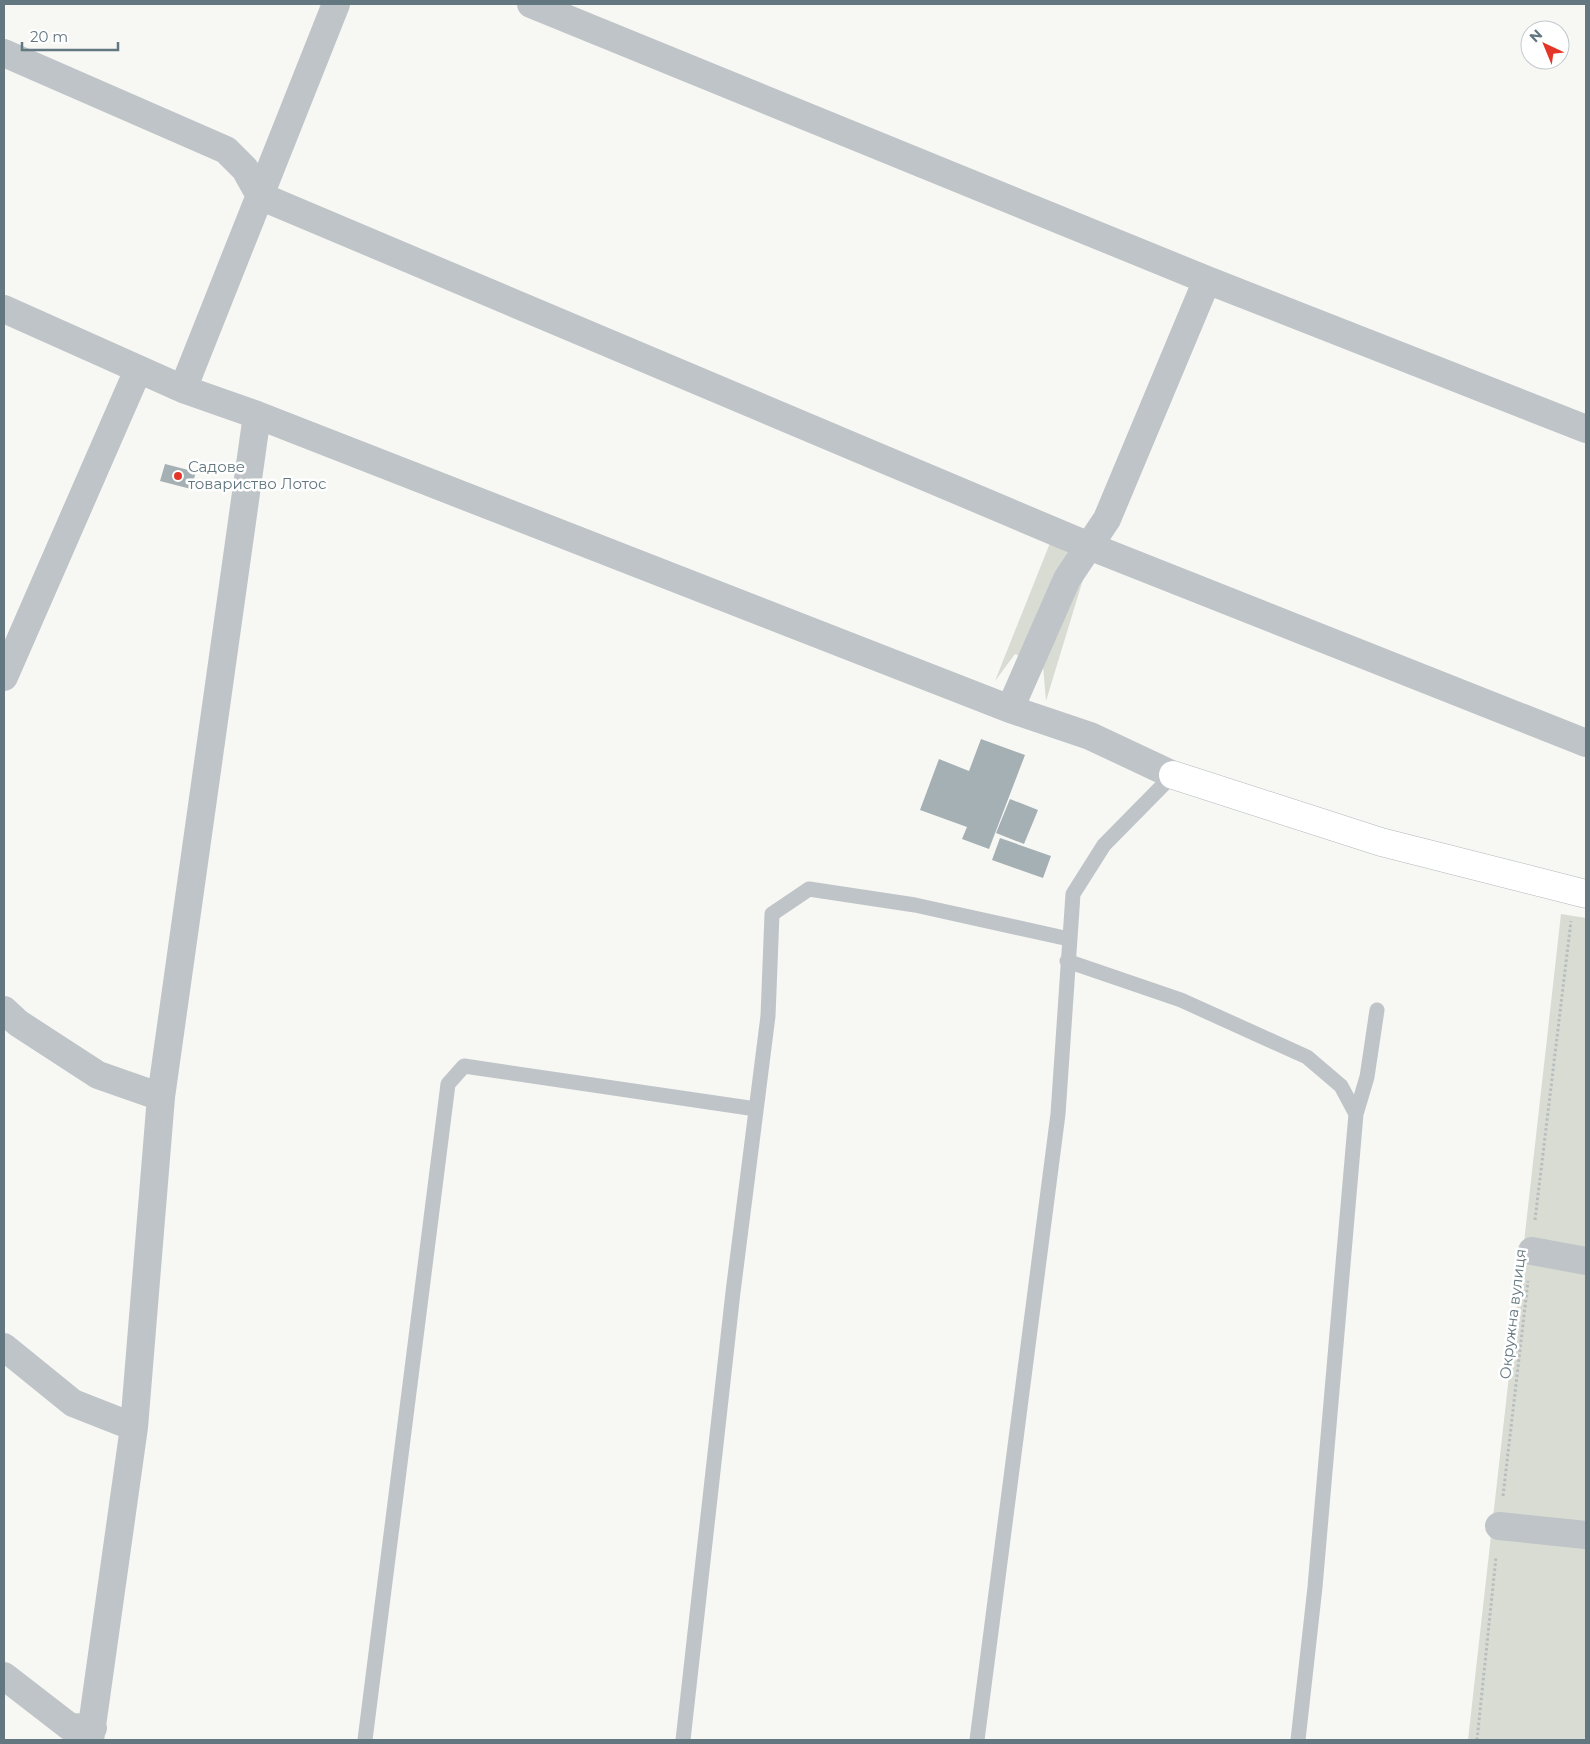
<svg xmlns="http://www.w3.org/2000/svg" width="1590" height="1744" font-family="Montserrat,sans-serif">
  <rect width="100%" height="100%" fill="#f7f7f4"/>
  <path fill="#d8dcd3" d="M 1050,543 L 1088,563 L 1046,701 L 1043,666 L 1015,654 L 995,681 Z
    M 1561,914 L 1586,918 L 1586,1740 L 1468,1740 Z"/>
  <path fill="#a5b0b4" d="M 165,464 L 196,472 L 191,489 L 160,481 Z
    M 981,739 L 1025,755 L 989,849 L 962,839 L 967,827 L 920,810 L 939,759 L 969,771 Z
    M 1010,799 L 1038,810 L 1024,844 L 996,833 Z
    M 1000,838 L 1051,856 L 1043,878 L 992,860 Z"/>
  <g fill="none" stroke-linecap="round" stroke-linejoin="round">
    <g stroke="#b0b8bb" stroke-width="29">
      <path id="secondary" d="M 1173,775 L 1381,842 L 1586,894"/>
    </g>
    <path stroke="#b8bdbf" stroke-width="3" stroke-dasharray="2.5 2.5" stroke-linecap="butt" d="M 1535,1220 L 1571,921
      M 1503,1496 L 1528,1281
      M 1477,1740 L 1496,1557"/>
    <path stroke="#bec4c7" stroke-width="15" d="M 1067,961 L 1181,1000 L 1307,1057 L 1341,1086 L 1356,1114 L 1315,1587 L 1298,1740
      M 1356,1114 L 1367,1077 L 1377,1010
      M 365,1740 L 448,1084 L 464,1066 L 756,1109
      M 683,1740 L 733,1292 L 768,1016 L 772,914 L 809,889 L 915,905 L 1069,939
      M 977,1740 L 1058,1114 L 1073,894 L 1104,845 L 1173,775"/>
    <path stroke="#bec4c7" stroke-width="28" d="M 531,4 L 1207,280 L 1586,429
      M 4,53 L 226,150 L 245,169 L 260,196 L 1089,546 L 1586,743
      M 4,309 L 183,389 L 257,415 L 1010,709 L 1090,736 L 1173,775
      M 183,389 L 336,4
      M 4,677 L 138,370
      M 1010,709 L 1067,579 L 1107,519 L 1207,280
      M 4,1010 L 18,1023 L 98,1075 L 161,1097
      M 1532,1251 L 1586,1261
      M 4,1347 L 73,1403 L 134,1427
      M 1499,1526 L 1586,1535
      M 4,1676 L 70,1727 L 93,1728
      M 90,1740 L 134,1427 L 161,1097 L 257,415"/>
    <use href="#secondary" stroke="#fff" stroke-width="28"/>
  </g>
  <circle fill="#e43628" stroke="#fff" stroke-width="2" cx="178" cy="476" r="5"/>
  <g text-anchor="middle" stroke-width="5" stroke-linejoin="round" paint-order="stroke">
    <g font-size="15" fill="#62777f" stroke="#fff" text-anchor="start">
      <text x="188" y="472">Садове<tspan x="188" dy="17">товариство Лотос</tspan></text>
    </g>
    <g font-size="15" fill="#62777f" stroke="#fff">
      <text transform="translate(1513 1314) rotate(-83)" y="5">Окружна вулиця</text>
    </g>
  </g>
  <rect width="1590" height="1744" fill="none" stroke="#62777f" stroke-width="10"/>
  <g transform="translate(1545 45) rotate(316)"><circle r="24" fill="#ffffff" stroke="#c0c9cc"/>
  <path d="M0-4L9 19L0 12L-9 19Z" fill="#e43628"/>
  <text y="-8" font-size="14" font-weight="bold" text-anchor="middle" fill="#62777f">N</text>
  </g>
  <path d="M22 42v8h96v-8" fill="none" stroke="#62777f" stroke-width="2.5"/>
  <text x="30" y="42" font-size="15" fill="#62777f" stroke="#ffffff" stroke-width="4" paint-order="stroke">20 m</text>
</svg>
